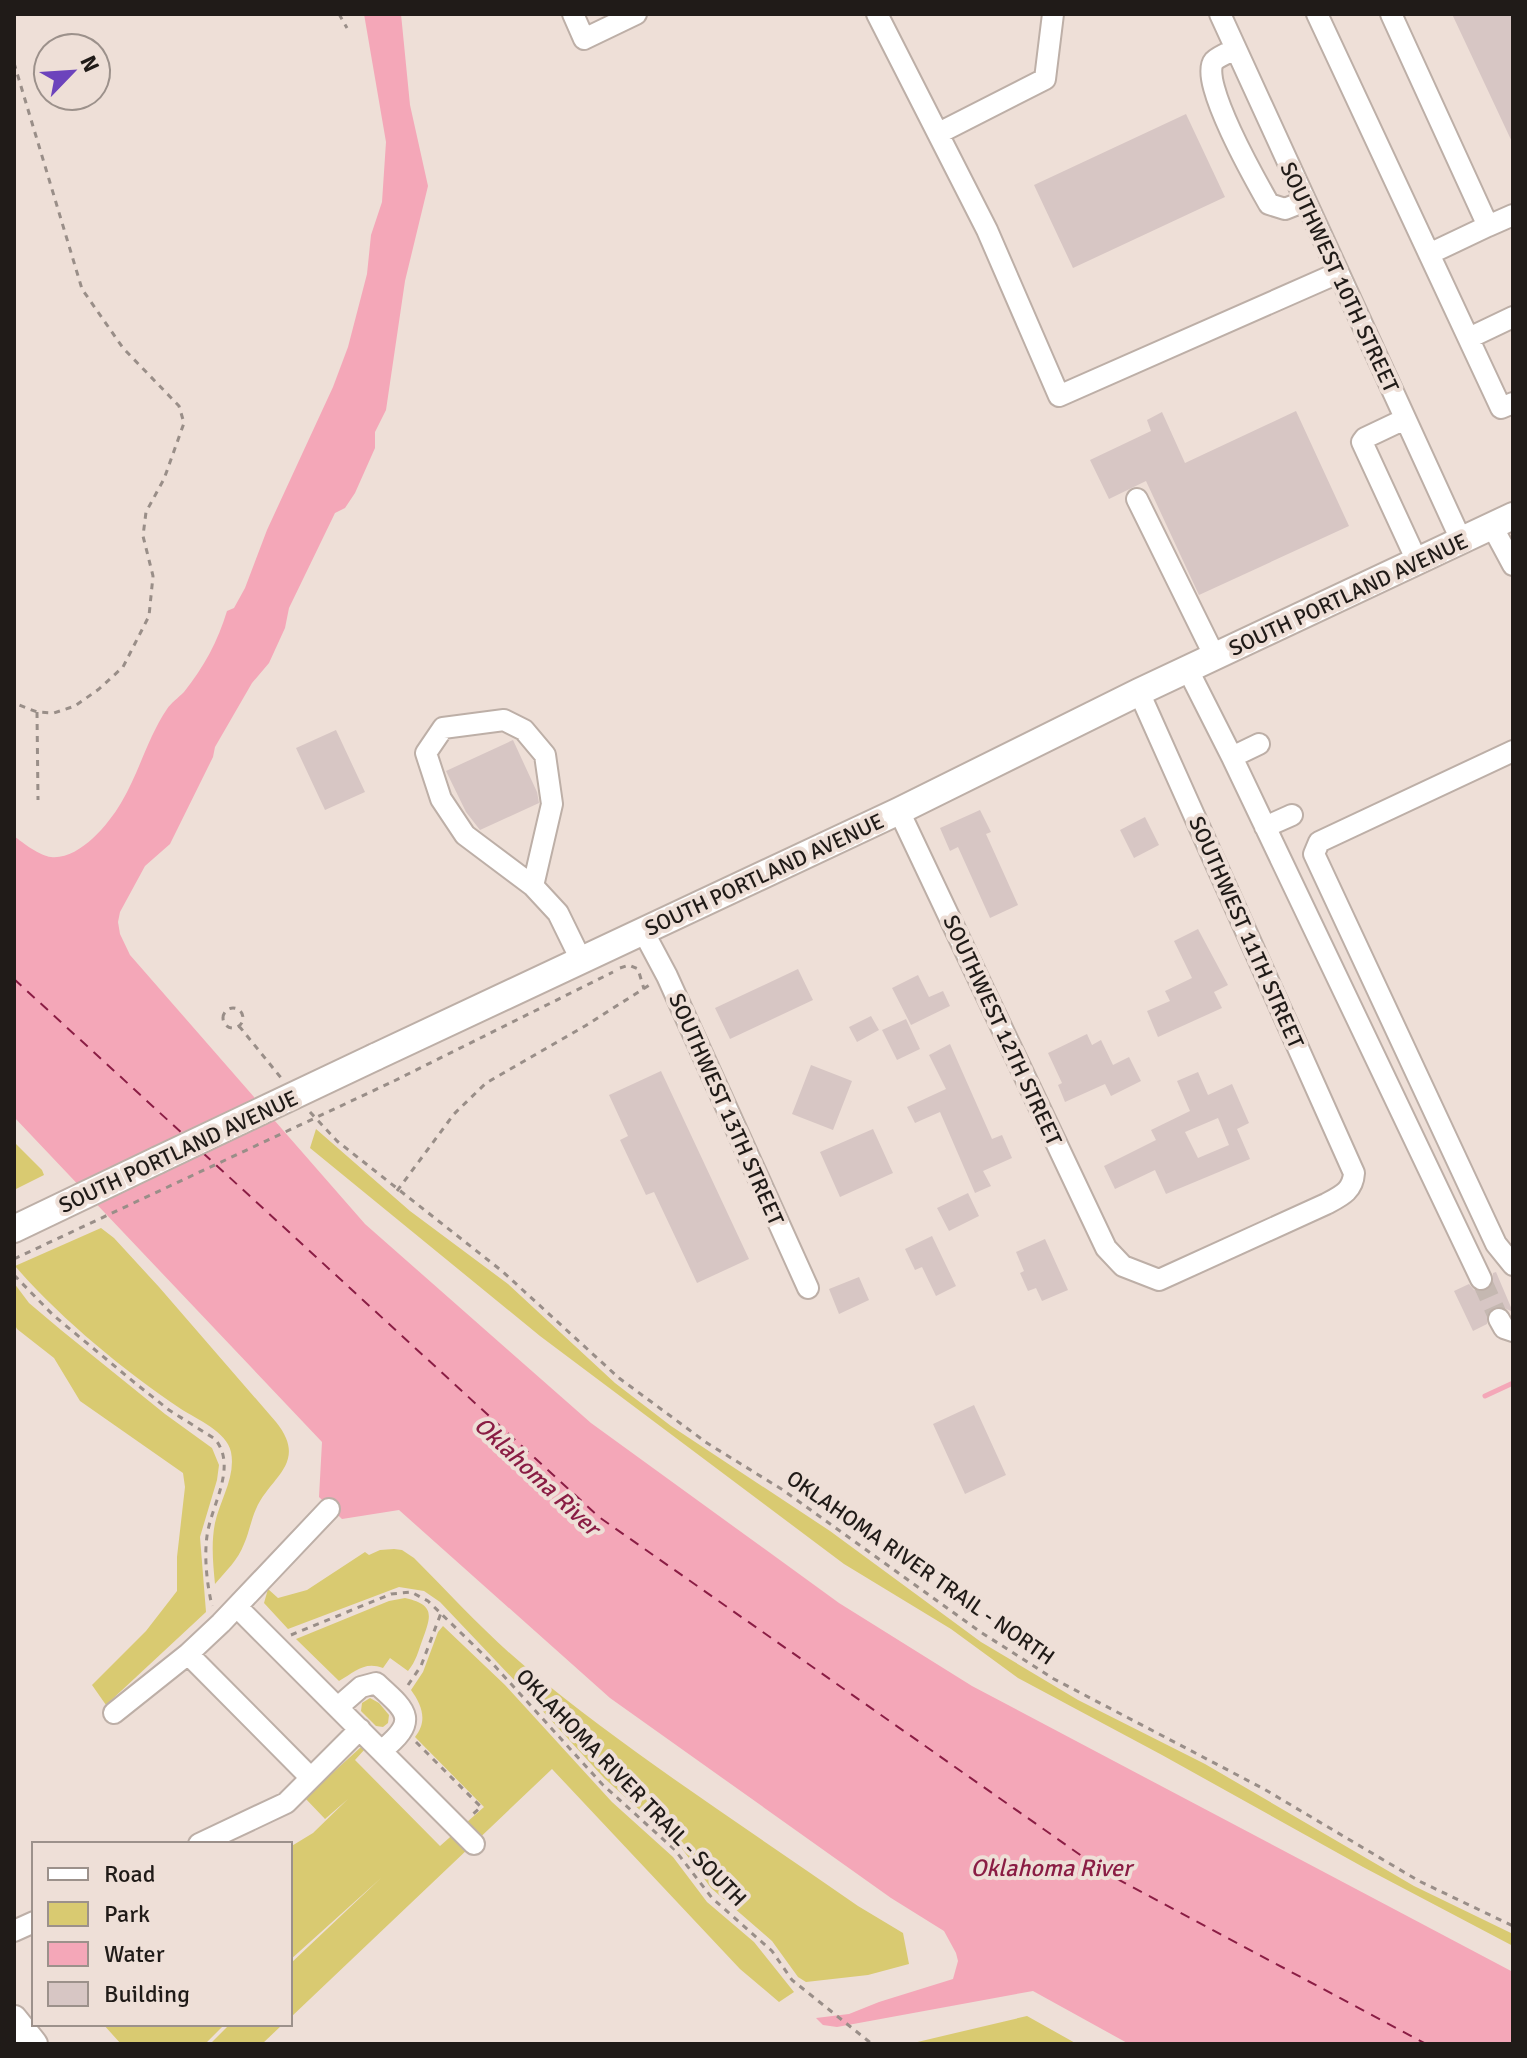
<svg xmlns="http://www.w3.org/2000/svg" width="1527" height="2058" font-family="Signika,sans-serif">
  <rect width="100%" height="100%" fill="#eedfd7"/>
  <path fill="#d9ca71" d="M 316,1129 L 410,1211 L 508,1284 L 615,1383 L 671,1426 L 830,1531 L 981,1642 L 1078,1700 L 1205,1764 L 1414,1886 L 1513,1934 L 1513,1946 L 1363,1867 L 1162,1755 L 1018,1678 L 951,1629 L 844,1564 L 540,1336 L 310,1148 Z
    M 14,1142 L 42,1170 L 44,1175 L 14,1190 Z
    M 101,1228 L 114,1238 L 159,1287 L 276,1422 C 309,1463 270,1477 256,1509 C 251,1520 249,1533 244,1544 C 238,1560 226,1571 215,1584 C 213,1563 211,1543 215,1523 C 220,1500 236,1477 231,1452 C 227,1432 197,1419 181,1409 C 123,1370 61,1319 15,1266 Z
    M 14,1283 L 29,1303 L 61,1330 L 165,1414 L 212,1448 L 219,1465 L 217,1480 L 200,1537 L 206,1612 L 106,1705 L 92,1685 L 146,1631 L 177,1591 L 177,1557 L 185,1487 L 183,1473 L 80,1401 L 54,1358 L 17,1329 L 14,1323 Z
    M 394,1549 L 402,1550 L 414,1558 C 451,1595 487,1635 527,1668 C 632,1755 748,1829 858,1906 L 903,1933 L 909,1964 L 868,1975 L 806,1982 L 798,1977 L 772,1941 L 711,1888 L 680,1846 L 604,1778 L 517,1683 L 440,1602 L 424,1591 L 399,1587 L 288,1629 L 264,1603 L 268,1589 L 278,1598 L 307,1590 L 365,1552 L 369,1555 L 380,1550 Z
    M 405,1598 C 436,1605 431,1616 422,1641 C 418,1652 416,1661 408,1671 L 390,1658 L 383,1668 C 364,1661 355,1672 339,1681 L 296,1639 L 389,1601 Z
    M 443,1626 L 505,1685 L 612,1802 L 673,1857 L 707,1902 L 754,1942 L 794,1992 L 779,2002 L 740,1969 L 552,1769 L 290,2018 L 290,1964 L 381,1878 L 290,1960 L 290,1847 L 313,1833 L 348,1799 L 325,1819 L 305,1798 L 361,1747 L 365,1749 L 355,1760 L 440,1846 L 484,1807 L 415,1737 C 428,1721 422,1705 411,1690 L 423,1672 L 438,1632 Z
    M 370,1698 L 379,1703 L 389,1715 L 388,1723 L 383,1727 L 376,1726 L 361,1711 L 362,1703 Z
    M 1027,2016 L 1077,2044 L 909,2044 Z
    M 103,2024 L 225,2024 L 205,2044 L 121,2044 Z
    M 230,2024 L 283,2024 L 262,2044 L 210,2044 Z"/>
  <path fill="#f4a7b8" d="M 364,14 L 401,14 L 410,105 L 428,186 L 405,281 L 386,410 L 375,432 L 375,448 L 355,493 L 345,508 L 335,513 L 289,608 L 285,628 L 269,663 L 252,683 L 215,747 L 213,757 L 170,844 L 145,866 L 120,912 L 118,922 L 120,934 L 130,955 L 365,1224 L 591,1423 L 839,1603 L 972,1686 L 1513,1972 L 1513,2044 L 1129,2044 L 1033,1991 L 837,2027 L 823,2025 L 816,2018 L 849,2014 L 879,2002 L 953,1979 L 958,1961 L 956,1953 L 944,1931 L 891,1898 L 610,1698 L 399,1510 L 342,1519 L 319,1497 L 322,1442 L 14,1117 L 14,836 C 23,843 40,856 51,857 C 79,860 108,825 121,803 C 139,773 147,739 167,709 C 171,703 178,698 184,692 C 204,667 218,641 227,611 L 234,608 L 245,588 L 267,530 L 333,387 L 348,347 L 367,274 L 371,235 L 382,202 L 386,142 Z"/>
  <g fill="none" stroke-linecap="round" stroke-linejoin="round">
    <path stroke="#f4a7b8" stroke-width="5" d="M 1485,1396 L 1513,1383"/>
    <path stroke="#8a1d44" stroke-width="2" stroke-dasharray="10 8" stroke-linecap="butt" d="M 14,979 L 184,1135
      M 203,1153 L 599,1517 L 1106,1873 L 1426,2044"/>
  </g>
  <path fill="#d7c6c4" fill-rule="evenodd" d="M 1452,14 L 1513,14 L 1513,144 Z
    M 1186,114 L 1225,197 L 1073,268 L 1034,185 Z
    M 1296,411 L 1349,526 L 1199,595 L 1146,481 L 1109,499 L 1090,460 L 1151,431 L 1147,420 L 1162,412 L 1185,463 Z
    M 336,730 L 365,792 L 325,810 L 296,748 Z
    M 513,740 L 537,792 L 539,803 L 480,830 L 466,812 L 446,771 Z
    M 980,810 L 991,832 L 986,834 L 1018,905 L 990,918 L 958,847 L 950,851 L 940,828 Z
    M 1145,817 L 1159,845 L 1134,858 L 1120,830 Z
    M 1198,929 L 1228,985 L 1214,992 L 1222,1008 L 1158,1037 L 1147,1011 L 1170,1001 L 1165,991 L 1192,978 L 1174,941 Z
    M 798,969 L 813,1000 L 730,1039 L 715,1008 Z
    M 918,975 L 929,997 L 943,991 L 950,1006 L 911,1025 L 892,988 Z
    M 871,1016 L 879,1030 L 857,1042 L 849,1027 Z
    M 906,1019 L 920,1049 L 897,1060 L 882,1030 Z
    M 1087,1034 L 1092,1045 L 1101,1040 L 1113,1065 L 1129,1057 L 1141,1081 L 1111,1096 L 1105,1084 L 1065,1102 L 1058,1085 L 1062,1083 L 1048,1053 Z
    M 950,1044 L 992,1139 L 1002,1135 L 1012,1158 L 983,1171 L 991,1186 L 975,1193 L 940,1112 L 915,1123 L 907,1107 L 946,1089 L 929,1055 Z
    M 811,1065 L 852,1081 L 833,1130 L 792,1114 Z
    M 661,1071 L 749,1259 L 697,1283 L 654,1192 L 646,1195 L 620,1140 L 628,1136 L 609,1095 Z
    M 1198,1072 L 1208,1095 L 1232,1084 L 1249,1123 L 1237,1129 L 1250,1159 L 1166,1194 L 1155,1170 L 1115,1189 L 1104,1166 L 1156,1140 L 1151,1130 L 1190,1111 L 1177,1081 ZM 1218,1118 L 1229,1145 L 1198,1158 L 1185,1132 Z
    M 873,1129 L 893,1173 L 840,1197 L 820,1152 Z
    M 968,1193 L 979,1216 L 949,1231 L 937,1208 Z
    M 932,1236 L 956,1286 L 936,1296 L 922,1267 L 915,1270 L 905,1249 Z
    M 1045,1239 L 1068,1290 L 1042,1301 L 1036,1288 L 1028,1291 L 1020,1273 L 1024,1271 L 1016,1252 Z
    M 1496,1272 L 1513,1312 L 1500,1306 L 1493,1307 L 1488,1313 L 1487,1324 L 1473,1331 L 1454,1291 L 1469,1284 L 1474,1290 L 1486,1291 L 1492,1286 L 1493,1273 Z
    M 859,1277 L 869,1300 L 839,1314 L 829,1289 Z
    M 974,1405 L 1006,1475 L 965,1494 L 933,1424 Z"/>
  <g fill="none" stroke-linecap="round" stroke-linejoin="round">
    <path stroke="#c5b8b1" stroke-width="20" stroke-dasharray="20 10" stroke-linecap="butt" d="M 1481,1279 L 1499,1319"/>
    <g stroke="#bdafa7" stroke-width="24">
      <path id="minor" d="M 573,14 L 584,39 L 636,14
        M 877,14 L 987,230 L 1059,396 L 1338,273
        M 1220,14 L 1461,540
        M 1317,14 L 1501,408 L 1513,403
        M 1391,14 L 1488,226 L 1513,215
        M 1236,49 C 1230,52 1219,56 1214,61 C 1198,80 1257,183 1269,204 L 1285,209 L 1305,201
        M 939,133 L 1045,79 L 1053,14
        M 1429,254 L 1488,226
        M 1469,338 L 1513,317
        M 1405,419 L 1365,438 L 1362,442 L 1417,561
        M 1137,499 L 1215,657
        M 1492,526 L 1513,565
        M 1188,670 L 1232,757 L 1481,1279
        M 1513,751 L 1319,842 L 1314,854 L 1496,1244 L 1513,1265
        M 1232,757 L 1259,744
        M 899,811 L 1106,1248 L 1123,1266 L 1159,1280 L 1326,1204 C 1341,1196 1353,1191 1354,1173 L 1139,692
        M 1265,827 L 1292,815
        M 533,886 L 552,804 L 545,755 L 524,730 L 504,720 L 443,728 L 426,753 L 441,799 L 465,835 L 533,886 L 558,913 L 581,960
        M 643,931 L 667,976 L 808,1288
        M 1499,1319 L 1504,1328 L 1513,1331
        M 237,1607 L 474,1844
        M 188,1654 L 311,1778
        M 338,1707 L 361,1687 L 376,1683 C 407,1711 420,1720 381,1751
        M 114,1713 L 188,1654 L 221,1623 L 329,1509
        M 199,1844 L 286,1803 L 360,1729
        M 14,1931 L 34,1922"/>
    </g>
    <g stroke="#bdafa7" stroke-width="30">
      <path id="major" d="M 375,1057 L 899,811 L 1139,692 L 1513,516
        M 14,1229 L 158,1160
        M 14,2019 L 34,2044"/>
    </g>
    <path stroke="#998e88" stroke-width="3" stroke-dasharray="6 6" stroke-linecap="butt" d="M 339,14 L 347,28
      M 14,63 L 82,289 L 123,348 L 179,406 L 184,423 L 164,479 L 146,512 L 143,536 L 153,576 L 149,616 L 123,667 L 99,689 L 75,706 L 54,713 L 37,712 L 14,703
      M 37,712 L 38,800
      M 620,968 L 629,965 L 638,969 L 644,989
      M223 1018a10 10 0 1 1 20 0a10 10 0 1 1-20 0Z
      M 239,1026 L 282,1079
      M 394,1081 L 613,972
      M 310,1112 L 337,1141 L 502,1271 L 619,1378 L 707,1443 L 783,1490 L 979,1631 L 1054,1679 L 1264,1789 L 1419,1881 L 1513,1926
      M 397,1191 L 454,1114 L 486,1083 L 585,1026 L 651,984
      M 14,1275 L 53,1315 L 135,1383 L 169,1410 L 215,1439 C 238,1467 211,1505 207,1536 C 204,1558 207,1584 212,1606
      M 291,1635 L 391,1594 L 411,1592 L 428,1601 L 492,1663 L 602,1784 L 675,1850 L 712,1898 L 772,1951 L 792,1980 L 872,2044
      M 408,1685 L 421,1666 L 441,1613
      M 416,1742 L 481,1807 L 472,1815"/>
    <use href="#minor" stroke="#fff" stroke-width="20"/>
    <use href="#major" stroke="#fff" stroke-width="26"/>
    <g stroke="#bdafa7" stroke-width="30" stroke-linecap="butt">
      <path id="major-bridge" d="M 158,1160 L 375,1057"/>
    </g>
    <path stroke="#998e88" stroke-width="3" stroke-dasharray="6 6" stroke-linecap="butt" d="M 14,1259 L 394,1081"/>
    <use href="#major-bridge" stroke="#fff" stroke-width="26"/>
  </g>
  <g text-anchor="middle" stroke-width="8" stroke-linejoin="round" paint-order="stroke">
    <g font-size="22" fill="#201b18" stroke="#eedfd7">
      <text transform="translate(1340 277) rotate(65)" y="8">SOUTHWEST 10TH STREET</text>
      <text transform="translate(1348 594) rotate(-25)" y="8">SOUTH PORTLAND AVENUE</text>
      <text transform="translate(764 874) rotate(-25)" y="8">SOUTH PORTLAND AVENUE</text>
      <text transform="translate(1247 932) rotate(66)" y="8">SOUTHWEST 11TH STREET</text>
      <text transform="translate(1003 1030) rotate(65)" y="8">SOUTHWEST 12TH STREET</text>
      <text transform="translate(727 1109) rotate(66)" y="8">SOUTHWEST 13TH STREET</text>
      <text transform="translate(178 1151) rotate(-25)" y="8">SOUTH PORTLAND AVENUE</text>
      <text transform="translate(921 1567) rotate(35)" y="8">OKLAHOMA RIVER TRAIL - NORTH</text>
      <text transform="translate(632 1787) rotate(46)" y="8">OKLAHOMA RIVER TRAIL - SOUTH</text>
    </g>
    <g font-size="24" font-style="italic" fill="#8a1d44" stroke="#eedfd7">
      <text transform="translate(537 1476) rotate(43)" y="8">Oklahoma River</text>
      <text x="1051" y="1876">Oklahoma River</text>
    </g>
  </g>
  <rect width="1527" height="2058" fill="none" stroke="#201b18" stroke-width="32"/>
  <rect x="32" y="1842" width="260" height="184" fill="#eedfd7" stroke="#9c918b" stroke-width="2"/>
  <rect x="48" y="1868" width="40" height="12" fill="#ffffff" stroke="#9c918b" stroke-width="2"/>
  <text x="104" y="1882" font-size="24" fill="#201b18">Road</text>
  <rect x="48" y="1902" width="40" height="24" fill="#d9ca71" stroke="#9c918b" stroke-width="2"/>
  <text x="104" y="1922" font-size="24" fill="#201b18">Park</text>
  <rect x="48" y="1942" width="40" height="24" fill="#f4a7b8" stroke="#9c918b" stroke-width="2"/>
  <text x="104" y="1962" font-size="24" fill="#201b18">Water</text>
  <rect x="48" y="1982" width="40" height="24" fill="#d7c6c4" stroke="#9c918b" stroke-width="2"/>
  <text x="104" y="2002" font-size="24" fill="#201b18">Building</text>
  <g transform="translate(72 72) rotate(65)"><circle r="38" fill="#eedfd7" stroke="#9c918b" stroke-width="2"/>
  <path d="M0-6L14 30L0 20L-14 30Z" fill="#6c43bc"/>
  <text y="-12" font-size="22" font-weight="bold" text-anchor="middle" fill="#201b18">N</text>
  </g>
</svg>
